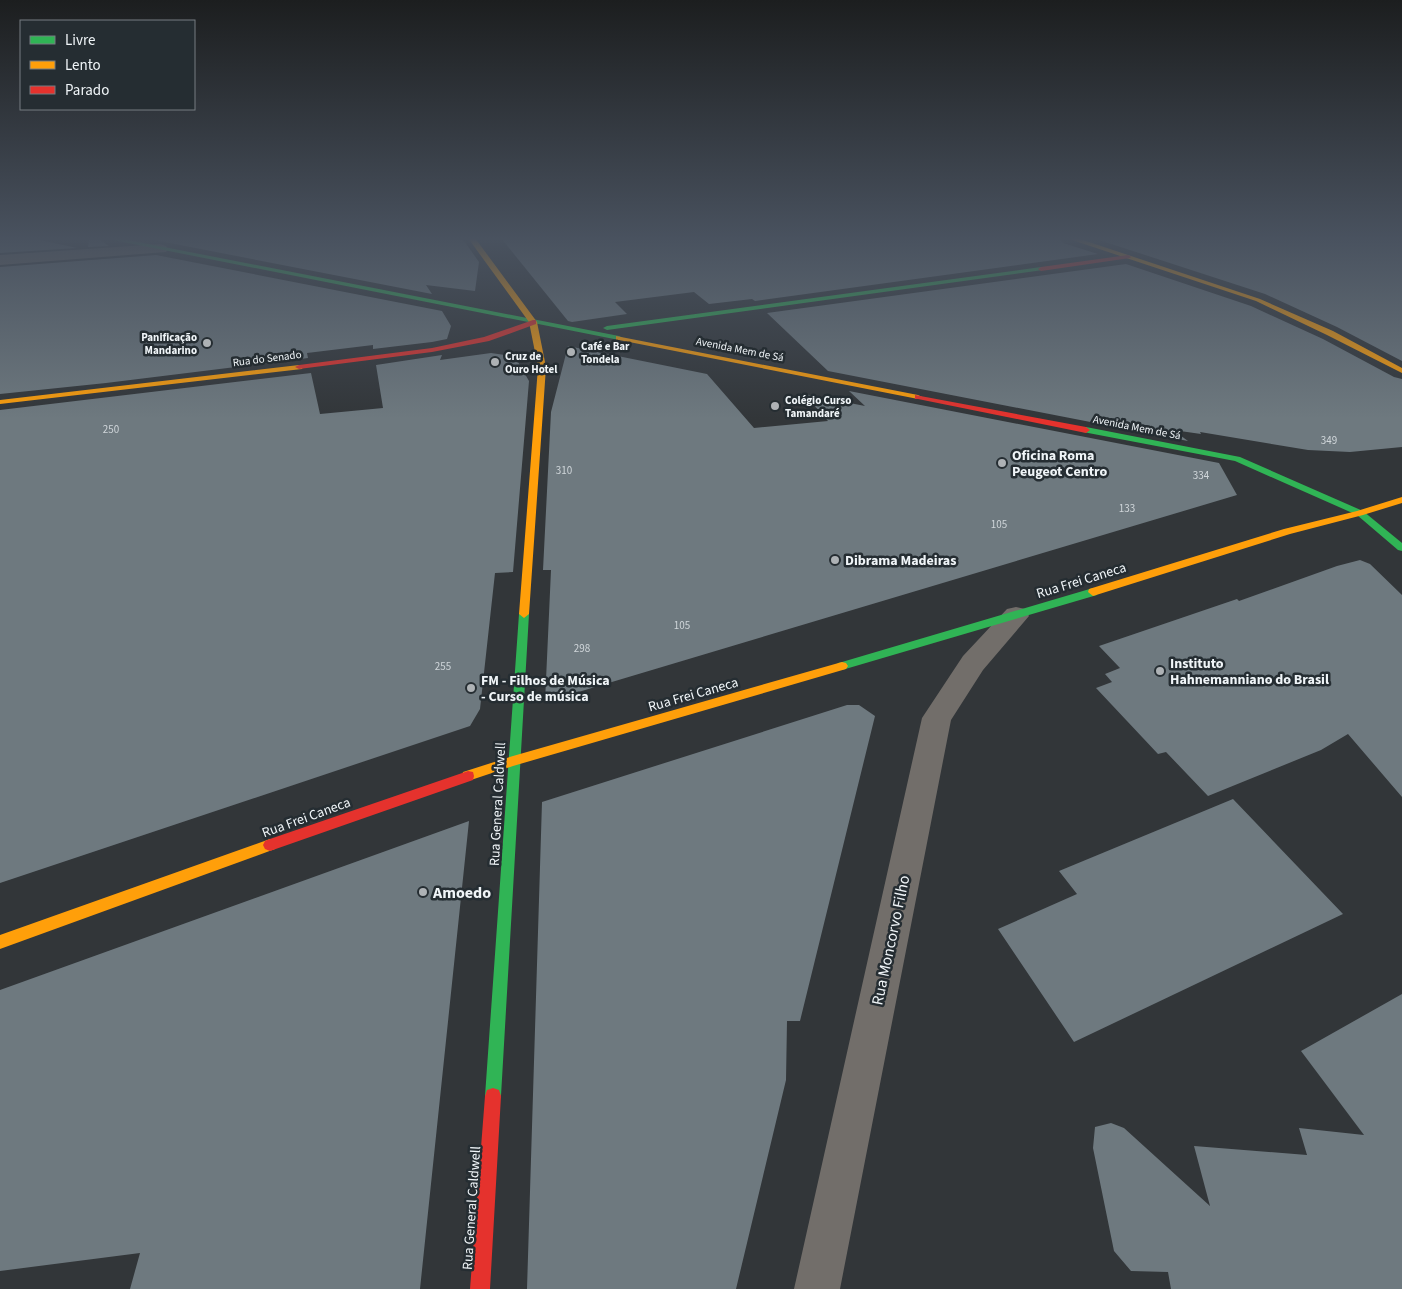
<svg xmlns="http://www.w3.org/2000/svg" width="1402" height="1289" font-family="'Source Sans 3',sans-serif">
  <rect width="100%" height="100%" fill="#323639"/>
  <path fill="#6e797f" d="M 0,238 L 31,238 L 77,248 L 0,253 Z
    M 89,238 L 97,238 L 109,246 L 88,247 Z
    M 144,238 L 462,238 L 479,262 L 475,291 L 426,285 L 432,294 Z
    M 501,238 L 1060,238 L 1063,243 L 1098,254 L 755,301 L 752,299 L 709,304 L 694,292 L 615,302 L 627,314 L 572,322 L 568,321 Z
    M 1093,238 L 1402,238 L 1402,361 L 1337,327 L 1265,294 Z
    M 156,255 L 442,311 L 451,326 L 447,339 L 432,342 L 373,349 L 373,345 L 307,353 L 308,358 L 106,383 L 0,394 L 0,267 Z
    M 1126,264 L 1251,306 L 1323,339 L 1394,377 L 1402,379 L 1402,447 L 1350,452 L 1308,450 L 1200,432 L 1201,434 L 1173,430 L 1188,441 L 828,371 L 767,313 Z
    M 568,346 L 707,374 L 754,428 L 828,421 L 804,394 L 865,406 L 849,391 L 1219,463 L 1237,495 L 545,702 L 551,570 L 543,570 L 551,412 Z
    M 491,353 L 505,355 L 517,360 L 529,381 L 513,572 L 495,573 L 480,709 L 470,726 L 0,883 L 0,410 L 311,373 L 320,414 L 383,408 L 376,365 L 442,355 L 440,360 Z
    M 1360,560 L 1370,564 L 1402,595 L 1402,797 L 1348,734 L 1321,750 L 1208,796 L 1166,752 L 1158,754 L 1096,688 L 1112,682 L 1105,674 L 1120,668 L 1099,646 L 1237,599 L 1239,601 L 1337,566 Z
    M 847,705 L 859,705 L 875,716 L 800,1021 L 787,1021 L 786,1080 L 736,1289 L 527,1289 L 542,802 Z
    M 1233,799 L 1343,914 L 1074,1042 L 998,929 L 1077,894 L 1059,871 Z
    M 469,821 L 420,1289 L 130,1289 L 140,1253 L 0,1271 L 0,990 Z
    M 1402,994 L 1402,1289 L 1171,1289 L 1168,1272 L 1131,1271 L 1114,1251 L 1093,1148 L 1095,1127 L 1111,1123 L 1124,1128 L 1210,1206 L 1194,1146 L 1307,1155 L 1299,1128 L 1364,1135 L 1301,1051 Z"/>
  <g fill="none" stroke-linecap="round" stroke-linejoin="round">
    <path fill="#726e6a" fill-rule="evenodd" d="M 160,244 L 166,246 L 168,249 L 166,252 L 0,265 L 0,255 Z
      M 1016,607 L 1025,609 L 1029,616 L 983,670 L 951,720 L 840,1289 L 794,1289 L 922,718 L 963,656 L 1007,609 Z"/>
    <path fill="#30b455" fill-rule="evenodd" d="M 103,238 L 118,238 L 619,336 L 623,338 L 619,340 Z
      M 1041,267 L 1044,269 L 1043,270 L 607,330 L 603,328 L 607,326 Z
      M 1086,427 L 1240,457 L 1363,511 L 1402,543 L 1402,551 L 1398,550 L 1357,515 L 1235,461 L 1083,432 L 1082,430 Z
      M 1093,588 L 1097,589 L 1098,592 L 1097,595 L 842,670 L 838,669 L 836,666 L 838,663 L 842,662 Z
      M 524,610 L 529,614 L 501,1096 L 499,1102 L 493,1104 L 487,1102 L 485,1096 L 519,614 Z"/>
    <path fill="#ff9f0a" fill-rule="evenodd" d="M 468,238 L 475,238 L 537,322 L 546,367 L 529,614 L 524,618 L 519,614 L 538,367 L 529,322 Z
      M 1066,238 L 1077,238 L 1260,299 L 1333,331 L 1402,368 L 1402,373 L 1327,335 L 1256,301 Z
      M 616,336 L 918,395 L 922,397 L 918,399 L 619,340 L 616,340 Z
      M 299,365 L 303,367 L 302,369 L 0,404 L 0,400 Z
      M 1402,497 L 1402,503 L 1363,515 L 1290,534 L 1093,596 L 1088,592 L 1089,589 L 1284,529 L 1357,511 Z
      M 842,662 L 846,663 L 848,666 L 846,669 L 513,766 L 468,781 L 463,780 L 462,776 L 463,772 L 513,756 Z
      M 270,839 L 275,841 L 277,845 L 275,849 L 0,949 L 0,935 Z"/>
    <path fill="#e5322d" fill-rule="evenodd" d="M 1128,255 L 1131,257 L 1130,258 L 1041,271 L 1038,269 L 1041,267 Z
      M 533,320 L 536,320 L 536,324 L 489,341 L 432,352 L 299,369 L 295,367 L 299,365 L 432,348 L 484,337 Z
      M 915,395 L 1086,427 L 1090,430 L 1086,433 L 918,399 L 915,399 Z
      M 468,771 L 473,772 L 474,776 L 473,780 L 270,851 L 265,849 L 263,845 L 265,841 L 270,839 Z
      M 493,1088 L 499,1090 L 501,1096 L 490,1289 L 470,1289 L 485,1096 L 487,1090 Z"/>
  </g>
  <linearGradient id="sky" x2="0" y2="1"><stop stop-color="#1c1e1f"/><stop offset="0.57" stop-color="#49525f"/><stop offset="1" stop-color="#49525f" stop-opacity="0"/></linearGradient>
  <rect width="1402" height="419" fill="url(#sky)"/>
  <g fill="#aeb2b5" stroke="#252d32" stroke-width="2">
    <circle cx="207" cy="343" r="5"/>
    <circle cx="571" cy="352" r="5"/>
    <circle cx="495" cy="362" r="5"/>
    <circle cx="775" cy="406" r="5"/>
    <circle cx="1002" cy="463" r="5"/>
    <circle cx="835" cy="560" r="5"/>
    <circle cx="1160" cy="671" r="5"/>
    <circle cx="471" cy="688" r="5"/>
    <circle cx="423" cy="892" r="5"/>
  </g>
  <g text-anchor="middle" stroke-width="5" stroke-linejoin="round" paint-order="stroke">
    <g font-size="11" font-weight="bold" fill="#f0f5f8" stroke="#252d32" text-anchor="start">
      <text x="197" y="341" text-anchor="end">Panificação<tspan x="197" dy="13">Mandarino</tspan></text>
      <text x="581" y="350">Café e Bar<tspan x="581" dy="13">Tondela</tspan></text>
      <text x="505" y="360">Cruz de<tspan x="505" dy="13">Ouro Hotel</tspan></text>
      <text x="785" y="404">Colégio Curso<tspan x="785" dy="13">Tamandaré</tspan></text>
    </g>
    <g font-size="11" fill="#f0f5f8" stroke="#252d32">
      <text transform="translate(740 349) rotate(11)" y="4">Avenida Mem de Sá</text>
      <text transform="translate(267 358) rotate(-7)" y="4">Rua do Senado</text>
      <text transform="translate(1137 427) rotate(11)" y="4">Avenida Mem de Sá</text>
    </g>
    <g font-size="11" fill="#d0d6da">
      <text x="111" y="433">250</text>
      <text x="1329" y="444">349</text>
      <text x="564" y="474">310</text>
      <text x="1201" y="479">334</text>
      <text x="1127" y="512">133</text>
      <text x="999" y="528">105</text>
      <text x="682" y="629">105</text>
      <text x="582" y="652">298</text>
      <text x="443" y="670">255</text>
    </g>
    <g font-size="14" font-weight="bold" fill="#f0f5f8" stroke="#252d32" text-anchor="start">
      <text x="1012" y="460">Oficina Roma<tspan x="1012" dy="16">Peugeot Centro</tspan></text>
      <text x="845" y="565">Dibrama Madeiras</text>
      <text x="1170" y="668">Instituto<tspan x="1170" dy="16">Hahnemanniano do Brasil</tspan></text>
      <text x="481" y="685">FM - Filhos de Música<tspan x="481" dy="16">- Curso de música</tspan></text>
    </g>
    <g font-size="14" fill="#f0f5f8" stroke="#252d32">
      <text transform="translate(1081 580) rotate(-17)" y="5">Rua Frei Caneca</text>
      <text transform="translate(693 694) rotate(-16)" y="5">Rua Frei Caneca</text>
      <text transform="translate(497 804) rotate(-87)" y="5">Rua General Caldwell</text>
      <text transform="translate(306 817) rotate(-20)" y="5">Rua Frei Caneca</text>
      <text transform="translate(471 1208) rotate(-86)" y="5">Rua General Caldwell</text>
    </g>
    <g font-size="16" font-weight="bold" fill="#f0f5f8" stroke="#252d32" text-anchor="start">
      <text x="433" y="898">Amoedo</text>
    </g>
    <g font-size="16" fill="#f0f5f8" stroke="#252d32">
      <text transform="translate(890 940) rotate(-78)" y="6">Rua Moncorvo Filho</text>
    </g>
  </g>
  <rect x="20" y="20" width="175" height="90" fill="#252d32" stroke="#767d81"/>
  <rect x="30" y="36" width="25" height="8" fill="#30b455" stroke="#767d81"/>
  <text x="65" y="45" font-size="15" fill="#f0f5f8">Livre</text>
  <rect x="30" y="61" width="25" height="8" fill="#ff9f0a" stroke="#767d81"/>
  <text x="65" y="70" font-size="15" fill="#f0f5f8">Lento</text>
  <rect x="30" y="86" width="25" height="8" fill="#e5322d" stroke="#767d81"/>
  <text x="65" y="95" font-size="15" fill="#f0f5f8">Parado</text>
</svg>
